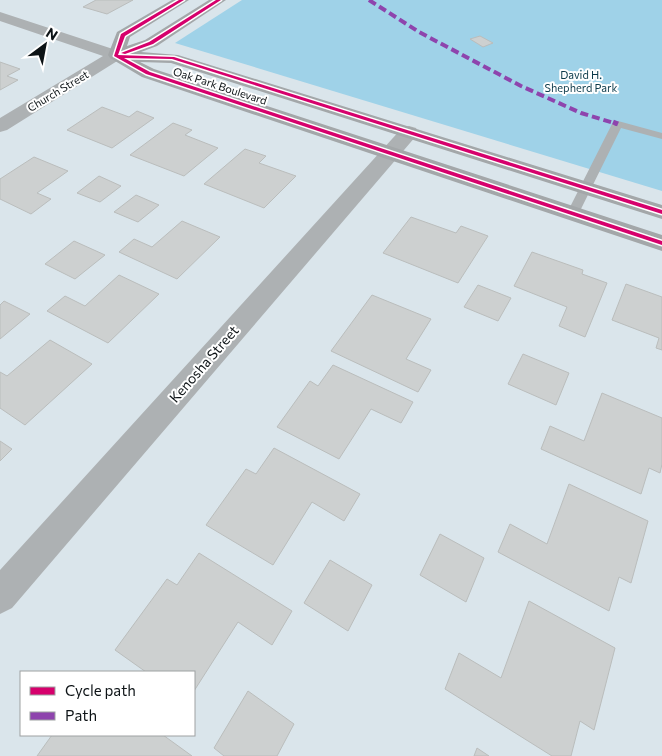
<svg xmlns="http://www.w3.org/2000/svg" width="662" height="756" font-family="Commissioner,sans-serif">
  <rect width="100%" height="100%" fill="#dae5eb"/>
  <path fill="#9fd2e8" d="M 242,0 L 662,0 L 662,191 L 175,43 Z"/>
  <path fill="#cdd0d0" stroke="#babdbc" d="M 96,0 L 133,0 L 107,14 L 83,7 Z
    M 480,36 L 493,43 L 483,47 L 470,39 Z
    M 0,62 L 20,69 L 7,76 L 18,80 L 0,90 Z
    M 102,107 L 129,117 L 137,111 L 154,118 L 112,148 L 67,130 Z
    M 173,123 L 192,130 L 185,135 L 218,148 L 184,176 L 130,155 Z
    M 245,149 L 266,156 L 259,163 L 296,176 L 264,208 L 204,184 Z
    M 34,157 L 68,171 L 37,193 L 51,199 L 31,214 L 0,199 L 0,179 Z
    M 99,176 L 121,186 L 100,202 L 77,193 Z
    M 136,195 L 159,205 L 138,222 L 114,212 Z
    M 411,217 L 456,233 L 461,226 L 488,236 L 458,283 L 383,253 Z
    M 182,221 L 220,237 L 177,279 L 119,252 L 134,239 L 152,247 Z
    M 74,241 L 105,255 L 75,279 L 45,264 Z
    M 532,252 L 583,270 L 582,274 L 607,283 L 585,337 L 559,326 L 567,307 L 514,286 Z
    M 119,275 L 159,294 L 108,343 L 47,311 L 65,296 L 85,306 Z
    M 626,284 L 662,297 L 662,350 L 656,348 L 659,338 L 612,320 Z
    M 478,285 L 511,298 L 498,321 L 464,307 Z
    M 372,295 L 431,319 L 406,359 L 431,370 L 418,392 L 331,351 Z
    M 4,301 L 30,314 L 0,339 L 0,305 Z
    M 50,340 L 92,364 L 25,425 L 0,408 L 0,372 L 7,376 Z
    M 523,354 L 569,373 L 556,405 L 508,384 Z
    M 333,365 L 413,402 L 401,423 L 371,409 L 339,459 L 277,427 L 310,381 L 318,386 Z
    M 602,393 L 662,418 L 662,464 L 660,473 L 649,468 L 641,494 L 541,449 L 550,426 L 584,441 Z
    M 0,441 L 12,449 L 0,461 Z
    M 274,448 L 360,494 L 344,521 L 312,502 L 273,565 L 206,525 L 246,469 L 256,474 Z
    M 569,484 L 648,521 L 631,583 L 619,577 L 609,611 L 498,552 L 510,524 L 547,544 Z
    M 440,534 L 484,558 L 466,602 L 420,575 Z
    M 199,553 L 292,611 L 272,645 L 238,622 L 194,691 L 194,672 L 146,672 L 115,650 L 167,579 L 177,585 Z
    M 330,560 L 372,585 L 348,631 L 304,603 Z
    M 529,601 L 615,648 L 594,730 L 580,721 L 571,756 L 552,756 L 445,689 L 459,653 L 501,678 Z
    M 248,691 L 294,724 L 277,756 L 224,756 L 214,748 Z
    M 52,735 L 163,735 L 192,756 L 37,756 Z
    M 477,748 L 489,756 L 474,756 Z"/>
  <g fill="none" stroke-linecap="round" stroke-linejoin="round">
    <path fill="#adb1b3" fill-rule="evenodd" d="M 618,121 L 662,133 L 662,139 L 621,128 L 579,213 L 578,216 L 568,216 L 567,213 L 612,124 Z"/>
    <path fill="#adb1b3" fill-rule="evenodd" d="M 0,12 L 122,52 L 124,55 L 122,58 L 7,130 L 0,132 L 0,118 L 103,56 L 0,21 Z
      M 409,126 L 416,128 L 418,132 L 416,136 L 12,608 L 0,614 L 0,570 L 402,128 Z"/>
    <path fill="#a3a7a9" fill-rule="evenodd" d="M 172,0 L 189,0 L 130,37 L 127,46 L 145,40 L 209,0 L 226,0 L 157,46 L 141,52 L 178,55 L 662,205 L 662,219 L 171,63 L 140,62 L 154,69 L 662,235 L 662,251 L 142,77 L 110,58 L 108,55 L 117,32 Z"/>
    <path stroke="#8e44ad" stroke-width="4" stroke-dasharray="8 4" stroke-linecap="butt" d="M 369,0 L 419,32 L 521,86 L 581,113 L 617,124"/>
    <path stroke="#8e44ad" stroke-width="5" stroke-dasharray="9 5" stroke-linecap="butt" d="M 613,122 L 618,124"/>
    <g stroke="#fff" stroke-width="3">
      <path id="cycleway" d="M 179,0 L 184,0 L 125,36 L 118,55 L 174,57 L 662,210 L 662,214 L 172,59 L 124,58 L 150,72 L 662,241 L 662,245 L 146,74 L 114,56 L 121,34 Z
        M 216,0 L 221,0 L 153,44 L 125,54 L 121,53 L 149,42 Z"/>
    </g>
    <use href="#cycleway" fill="#d6006c" fill-rule="evenodd"/>
  </g>
  <g text-anchor="middle" stroke-width="4" stroke-linejoin="round" paint-order="stroke">
    <g font-size="11" fill="#0a3949" stroke="#fff">
      <text x="581" y="79">David H.<tspan x="581" dy="13">Shepherd Park</tspan></text>
    </g>
    <g font-size="11" fill="#0d1316" stroke="#fff">
      <text transform="translate(220 86) rotate(18)" y="4">Oak Park Boulevard</text>
      <text transform="translate(58 91) rotate(-31)" y="4">Church Street</text>
    </g>
    <g font-size="14" fill="#0d1316" stroke="#fff">
      <text transform="translate(204 364) rotate(-49)" y="5">Kenosha Street</text>
    </g>
  </g>
  <rect x="20" y="671" width="175" height="65" fill="#ffffff" stroke="#9ea1a2"/>
  <rect x="30" y="687" width="25" height="8" fill="#d6006c" stroke="#9ea1a2"/>
  <text x="65" y="696" font-size="15" fill="#0d1316">Cycle path</text>
  <rect x="30" y="712" width="25" height="8" fill="#8e44ad" stroke="#9ea1a2"/>
  <text x="65" y="721" font-size="15" fill="#0d1316">Path</text>
  <g transform="translate(45 45) rotate(32)" stroke="#ffffff" stroke-width="4" paint-order="stroke">
  <path d="M0-4L9 19L0 12L-9 19Z" fill="#0d1316"/>
  <text y="-8" font-size="14" font-weight="bold" text-anchor="middle" fill="#0d1316">N</text>
  </g>
</svg>
